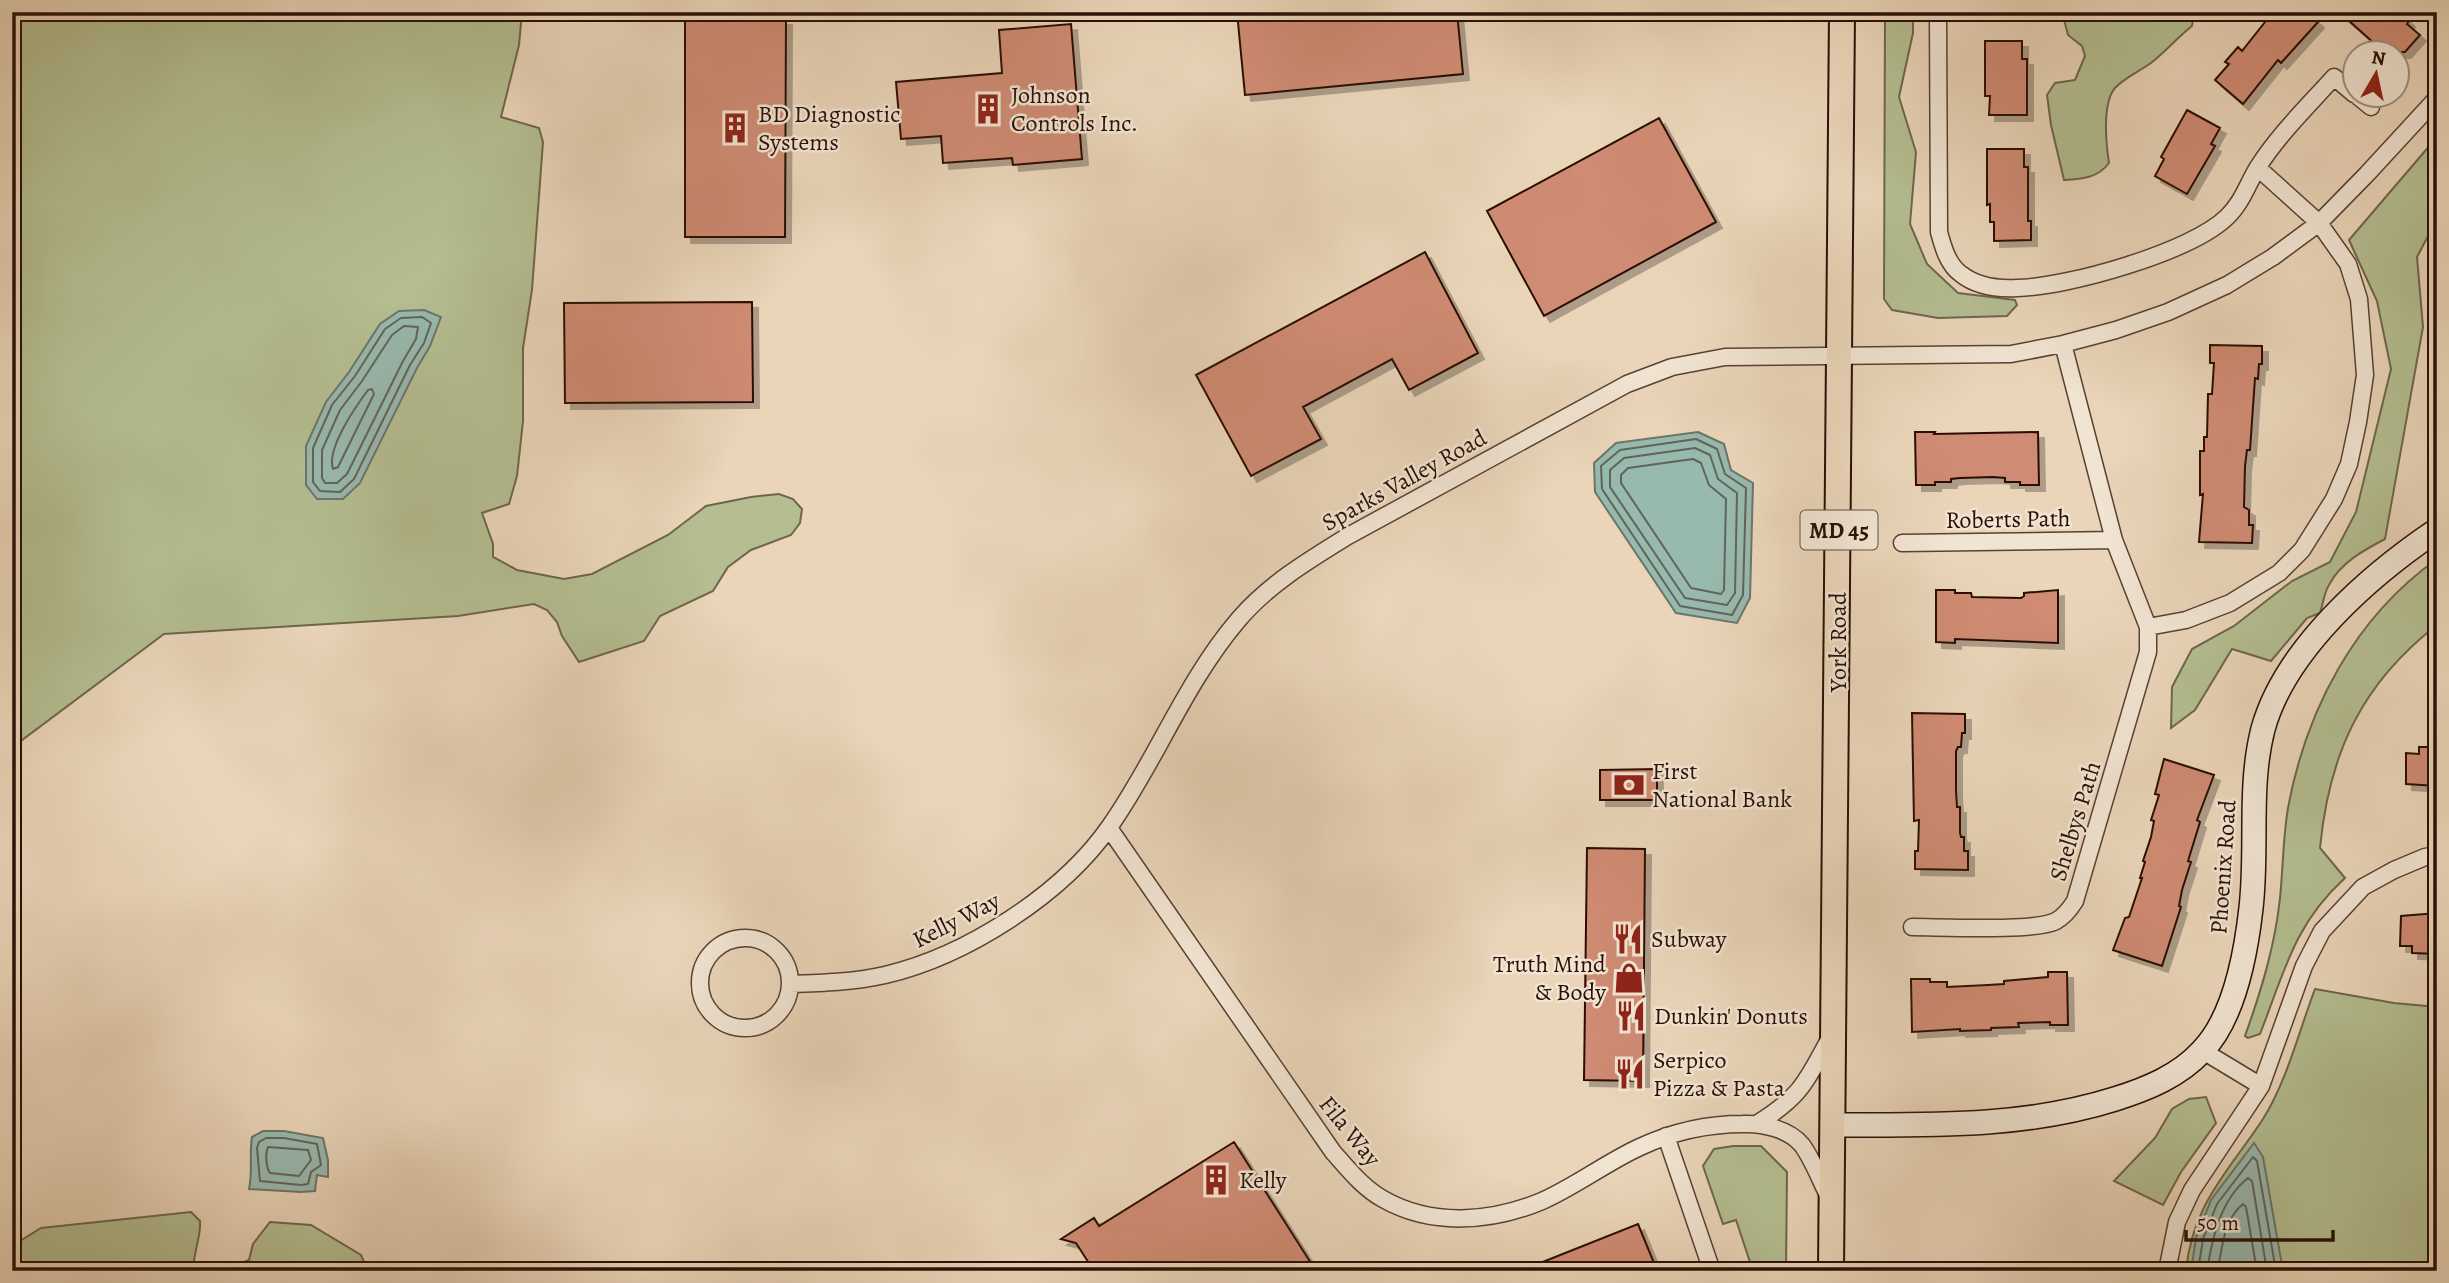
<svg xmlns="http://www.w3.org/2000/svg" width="2449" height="1283" font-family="Alegreya,serif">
  <defs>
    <filter id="shadow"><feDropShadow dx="6" dy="6" stdDeviation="0" flood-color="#0004"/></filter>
  </defs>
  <rect width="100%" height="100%" fill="#ead5b9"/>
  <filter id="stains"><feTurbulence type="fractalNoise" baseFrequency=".00286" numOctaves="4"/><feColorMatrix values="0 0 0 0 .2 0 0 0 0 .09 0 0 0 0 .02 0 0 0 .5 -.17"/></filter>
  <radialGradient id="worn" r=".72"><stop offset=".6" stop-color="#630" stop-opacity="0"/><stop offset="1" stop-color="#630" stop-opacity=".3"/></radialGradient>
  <path fill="#b4be91" stroke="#6e664c" stroke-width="2" d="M 12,12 L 522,12 L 519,45 L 501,117 L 539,128 L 543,142 L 532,290 L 523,348 L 523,421 L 517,476 L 509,504 L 482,513 L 493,544 L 493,557 L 517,570 L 564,579 L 592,574 L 668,535 L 706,506 L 751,497 L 779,494 L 793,499 L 802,509 L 800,523 L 791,535 L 751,550 L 728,567 L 713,591 L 660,616 L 644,641 L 579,662 L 562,636 L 557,622 L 547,610 L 534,604 L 458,616 L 164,634 L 22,740 L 12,744 Z
    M 1885,12 L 1913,12 L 1913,33 L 1899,97 L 1916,152 L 1910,224 L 1927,264 L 1958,293 L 2015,300 L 2017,305 L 2007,316 L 1938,318 L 1892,310 L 1884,299 Z
    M 2062,12 L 2194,12 L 2192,26 C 2178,37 2165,52 2151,63 C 2140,71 2124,78 2115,88 C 2102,103 2106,144 2109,163 C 2098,178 2082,179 2064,180 L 2051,125 L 2047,95 L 2055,83 L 2075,80 L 2085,56 L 2082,46 L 2068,35 Z
    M 2437,137 L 2437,219 L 2417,257 L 2423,327 L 2385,539 C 2364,550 2340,563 2329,585 C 2324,593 2323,604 2320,613 L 2307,618 L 2271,661 L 2232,649 L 2195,710 L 2171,728 L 2172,687 L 2192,649 L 2234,626 L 2292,581 L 2330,562 L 2356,512 L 2391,369 L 2377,301 L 2349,240 Z
    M 2437,559 L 2437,625 C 2361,684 2329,754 2320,848 L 2345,878 C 2294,924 2284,973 2260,1034 L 2248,1038 L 2245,1036 C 2261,991 2275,946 2280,898 C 2283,868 2283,838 2288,808 C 2306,710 2355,617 2437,559 Z
    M 2315,989 L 2394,1003 L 2437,1007 L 2437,1271 L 2186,1271 C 2192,1204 2229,1171 2263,1119 C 2287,1081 2299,1031 2315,989 Z
    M 2206,1097 L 2216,1123 L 2181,1172 L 2163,1205 L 2114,1181 L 2155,1138 L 2172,1109 L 2189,1099 Z
    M 1733,1146 L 1761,1146 L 1787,1172 L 1786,1271 L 1753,1271 L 1736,1220 L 1723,1224 L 1703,1166 L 1714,1149 Z
    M 191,1212 L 200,1221 C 201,1236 195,1248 194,1262 L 201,1271 L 12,1271 L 12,1246 L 41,1228 Z
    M 270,1222 L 311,1225 L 361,1255 L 368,1271 L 222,1271 L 249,1260 L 253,1244 Z"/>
  <path fill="#98b9ae" stroke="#6c756b" stroke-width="2" d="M 424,310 L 441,317 L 430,346 L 417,368 L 360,483 L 343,499 L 317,499 L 306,485 L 306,446 L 326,402 L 349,372 L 380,324 L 399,311 Z
    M 1698,432 L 1724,444 L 1731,470 L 1753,483 L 1750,598 L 1737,623 L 1676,613 L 1595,492 L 1594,463 L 1616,443 Z
    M 263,1131 L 284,1131 L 323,1138 L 328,1160 L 328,1177 L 317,1175 L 315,1191 L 301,1192 L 249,1189 C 253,1171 249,1155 252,1137 Z
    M 2254,1143 L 2263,1157 L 2283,1271 L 2191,1271 L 2196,1237 L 2211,1200 Z"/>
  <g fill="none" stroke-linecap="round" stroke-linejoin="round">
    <path stroke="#60645a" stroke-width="2" d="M 422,317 L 431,323 L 424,343 L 410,365 L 354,479 L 340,492 L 320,491 L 313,482 L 313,448 L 332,405 L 355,376 L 385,329 L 401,318 Z
      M 404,326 L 418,327 L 416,339 L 403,361 L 347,474 L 337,483 L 325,483 L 322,478 L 322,450 L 340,410 L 362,381 L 392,335 Z
      M 372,389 L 374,394 L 338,467 L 333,469 C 326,449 356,406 368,390 Z
      M 1696,439 L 1717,449 L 1725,474 L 1746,488 L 1743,595 L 1732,615 L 1680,606 L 1602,489 L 1601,466 L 1620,450 Z
      M 1695,448 L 1710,455 L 1718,479 L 1737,493 L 1735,593 L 1727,605 L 1685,598 L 1610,487 L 1610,470 L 1624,458 Z
      M 1693,459 L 1701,463 L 1709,485 L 1726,499 L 1724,590 L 1721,594 L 1691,588 L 1621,483 L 1621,475 L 1628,468 Z
      M 266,1138 L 284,1138 L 317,1144 L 321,1165 L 311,1172 L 308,1184 L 301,1185 L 260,1181 L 257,1148 L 259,1142 Z
      M 268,1147 L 308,1150 L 311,1160 L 299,1176 L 270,1173 C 266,1168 265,1153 268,1147 Z
      M 2198,1271 L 2203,1239 L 2217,1204 L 2253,1157 L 2257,1161 L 2276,1271
      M 2207,1271 C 2212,1238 2221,1199 2248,1178 L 2252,1181 L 2267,1271
      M 2218,1271 C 2221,1249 2225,1218 2243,1204 L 2246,1207 L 2257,1271"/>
    <path stroke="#6c756b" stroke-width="6" d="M 2432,1181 L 2437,1183"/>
  </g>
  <path fill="#cf8b73" stroke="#290f06" stroke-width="2" filter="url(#shadow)" d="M 1237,12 L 1457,12 L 1463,74 L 1245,95 Z
    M 2273,12 L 2307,12 L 2318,22 L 2281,63 L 2278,60 L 2243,104 L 2215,80 L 2229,64 L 2225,62 L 2238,47 L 2242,51 Z
    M 2339,12 L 2399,12 L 2409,21 L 2407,24 L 2420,35 L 2405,52 L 2384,52 Z
    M 685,18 L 786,19 L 785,237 L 685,237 Z
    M 1071,24 L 1082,159 L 1013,165 L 1012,158 L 943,163 L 941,136 L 901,139 L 896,82 L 1002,73 L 999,30 Z
    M 1985,41 L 2022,41 L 2022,59 L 2027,59 L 2027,115 L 1989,115 L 1990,96 L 1985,96 Z
    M 2187,110 L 2220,128 L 2211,144 L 2215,146 L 2187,194 L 2155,176 L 2164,159 L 2161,157 Z
    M 1659,118 L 1716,222 L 1544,316 L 1487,211 Z
    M 1987,149 L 2024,149 L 2024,167 L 2028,167 L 2028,221 L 2031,221 L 2031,240 L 1994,241 L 1994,222 L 1990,222 L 1990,204 L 1987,205 Z
    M 1425,252 L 1478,353 L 1409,390 L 1392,359 L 1303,407 L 1321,439 L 1251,476 L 1196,375 Z
    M 752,302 L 753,402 L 565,403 L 564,303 Z
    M 2210,345 L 2262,346 L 2262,364 L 2259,364 L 2258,379 L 2255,378 L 2250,450 L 2247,450 L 2245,466 L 2244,507 L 2249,510 L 2249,525 L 2253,525 L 2252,543 L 2199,542 L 2203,494 L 2200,495 L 2200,451 L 2204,451 L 2204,437 L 2207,437 L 2208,394 L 2212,394 L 2214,363 L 2210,363 Z
    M 1915,432 L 1935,432 L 1934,434 L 2038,432 L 2039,485 L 2020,485 L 2020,482 L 2005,482 L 2005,478 L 1993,477 L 1960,478 L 1951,479 L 1951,482 L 1935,482 L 1935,485 L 1916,485 Z
    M 1936,590 L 1955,590 L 1955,593 L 1971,593 L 1972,597 L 2021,598 L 2024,596 L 2024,593 L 2058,590 L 2058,643 L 1955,639 L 1955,643 L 1936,642 Z
    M 1912,713 L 1965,714 L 1965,733 L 1962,733 L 1961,747 L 1958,747 L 1956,751 L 1956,791 L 1957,807 L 1960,807 L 1960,833 L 1961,837 L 1964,837 L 1964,851 L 1968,851 L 1968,870 L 1915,869 L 1915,851 L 1918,851 L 1919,820 L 1914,821 Z
    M 2419,747 L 2437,747 L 2437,786 L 2406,784 L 2406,753 L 2419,754 Z
    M 2164,759 L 2214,775 L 2197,820 L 2200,822 L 2188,861 L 2191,862 L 2182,890 L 2179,906 L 2181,907 L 2162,966 L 2113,950 L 2125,918 L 2129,917 L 2142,878 L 2140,878 L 2145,862 L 2143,861 L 2151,837 L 2154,821 L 2151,820 L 2159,795 L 2155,794 Z
    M 1657,769 L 1657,800 L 1600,800 L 1600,770 Z
    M 1587,848 L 1645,849 L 1643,1081 L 1584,1080 Z
    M 2437,913 L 2437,954 L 2412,953 L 2412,946 L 2400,946 L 2401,916 Z
    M 2048,972 L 2067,972 L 2068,1025 L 2050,1025 L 2050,1022 L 2018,1023 L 2019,1027 L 1991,1028 L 1991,1030 L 1960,1031 L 1960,1029 L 1912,1032 L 1911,979 L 1930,979 L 1930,982 L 1947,982 L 1947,987 L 1988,985 L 2004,984 L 2004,981 L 2048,977 Z
    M 1234,1142 L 1316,1271 L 1094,1271 L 1076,1243 L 1061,1239 L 1094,1218 L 1099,1226 Z
    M 1638,1224 L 1654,1263 L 1635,1271 L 1520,1271 Z"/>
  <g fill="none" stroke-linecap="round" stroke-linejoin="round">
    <g stroke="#594033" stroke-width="19">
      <path id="street" d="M 1938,12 L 1939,232 C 1943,247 1948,265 1961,274 C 1976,286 1998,289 2017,288 C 2068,287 2191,252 2227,217 C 2242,203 2248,183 2258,167 C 2279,134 2308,106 2334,77 L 2354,94
        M 2355,94 L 2371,107
        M 1902,543 L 2114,540
        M 2148,627 L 2186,620 L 2230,603 L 2279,573 L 2302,550 L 2334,499 L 2349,464 L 2358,422 L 2365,375 L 2359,299 L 2348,264 L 2319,223 L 2258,168
        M 1109,828 L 1333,1152 C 1348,1169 1363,1188 1383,1199 C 1432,1227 1492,1222 1542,1201 C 1576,1186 1607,1162 1640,1147 C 1672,1132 1709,1124 1743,1124 C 1762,1123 1789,1129 1802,1145 C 1813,1160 1820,1180 1829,1197
        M 1912,927 C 1941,927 2034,932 2056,921 C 2065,916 2070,909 2075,901 L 2148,652 L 2148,627 L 2114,540 L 2063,344
        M700 983a45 45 0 1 1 90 0a45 45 0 1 1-90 0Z
        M 790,984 C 822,983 854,982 885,975 C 966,956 1062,895 1110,826 C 1157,759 1185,682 1239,619 C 1269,584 1309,560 1348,536 L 1627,384 L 1672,367 L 1725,357 L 2011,354 L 2063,344 L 2116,330 L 2168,312 L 2227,285 L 2273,257 L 2319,223 L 2367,174 L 2437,98
        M 2203,1051 L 2261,1086
        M 1758,1123 C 1802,1096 1807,1080 1831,1036
        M 1666,1136 L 1712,1271
        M 2167,1271 L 2177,1222 L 2192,1190 L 2261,1086 L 2304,966 L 2322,931 L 2363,887 L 2394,870 L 2425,857 L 2437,855"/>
    </g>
    <g stroke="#290f06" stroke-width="26">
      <path id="secondary" d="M 1833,1125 C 1928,1125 2023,1128 2115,1099 C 2147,1089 2179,1076 2202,1051 C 2234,1018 2246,953 2251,908 C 2258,849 2248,787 2263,729 C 2285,649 2370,575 2437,530"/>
    </g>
    <g stroke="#290f06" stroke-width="28">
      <path id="primary" d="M 1831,1271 L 1842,12"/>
    </g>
    <use href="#street" stroke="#f1e4d2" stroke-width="16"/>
    <use href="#secondary" stroke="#f1e4d2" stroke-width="23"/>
    <use href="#primary" stroke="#ead5b9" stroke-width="24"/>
  </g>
  <defs>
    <g id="building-bare" transform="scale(2.415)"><path d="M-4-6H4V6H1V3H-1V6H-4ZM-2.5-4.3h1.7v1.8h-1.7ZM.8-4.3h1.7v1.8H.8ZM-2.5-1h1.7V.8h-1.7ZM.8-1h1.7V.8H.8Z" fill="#8f2418" stroke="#f1e4d2" stroke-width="2.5" paint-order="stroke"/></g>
    <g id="bank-bare" transform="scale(2.415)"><path d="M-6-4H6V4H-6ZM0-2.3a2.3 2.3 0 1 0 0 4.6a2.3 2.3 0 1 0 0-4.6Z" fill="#8f2418" stroke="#f1e4d2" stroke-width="2.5" paint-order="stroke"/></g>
    <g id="restaurant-bare" transform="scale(2.415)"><path d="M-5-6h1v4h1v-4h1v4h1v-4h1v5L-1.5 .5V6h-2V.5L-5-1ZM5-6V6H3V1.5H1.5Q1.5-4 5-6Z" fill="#8f2418" stroke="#f1e4d2" stroke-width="2.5" paint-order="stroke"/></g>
    <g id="shop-bare" transform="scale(2.415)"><path d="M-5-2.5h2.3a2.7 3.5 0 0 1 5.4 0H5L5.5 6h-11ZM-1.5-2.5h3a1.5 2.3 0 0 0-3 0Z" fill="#8f2418" stroke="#f1e4d2" stroke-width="2.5" paint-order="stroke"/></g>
  </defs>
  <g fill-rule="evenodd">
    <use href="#building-bare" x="988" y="109"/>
    <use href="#building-bare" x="735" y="128"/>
    <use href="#bank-bare" x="1629" y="785"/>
    <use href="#restaurant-bare" x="1628" y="939"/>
    <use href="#shop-bare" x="1629" y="978"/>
    <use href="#restaurant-bare" x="1631" y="1016"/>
    <use href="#restaurant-bare" x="1630" y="1074"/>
    <use href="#building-bare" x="1216" y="1180"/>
  </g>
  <g text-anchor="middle" stroke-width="5" stroke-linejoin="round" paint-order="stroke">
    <rect fill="#f1e4d2" stroke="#654f43" stroke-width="2" x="1800.5" y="510.5" width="77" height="39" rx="5"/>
    <g font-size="23" font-weight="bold" fill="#290f06">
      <text x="1839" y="538">MD 45</text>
    </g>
    <g font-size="24" fill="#290f06" stroke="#f1e4d2" text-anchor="start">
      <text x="1011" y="103">Johnson<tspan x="1011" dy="28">Controls Inc.</tspan></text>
      <text x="758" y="122">BD Diagnostic<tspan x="758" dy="28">Systems</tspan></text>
      <text x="1652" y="779">First<tspan x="1652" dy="28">National Bank</tspan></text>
      <text x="1651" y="947">Subway</text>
      <text x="1606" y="972" text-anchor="end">Truth Mind<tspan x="1606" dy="28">&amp; Body</tspan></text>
      <text x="1654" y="1024">Dunkin' Donuts</text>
      <text x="1653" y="1068">Serpico<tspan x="1653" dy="28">Pizza &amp; Pasta</tspan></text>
      <text x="1239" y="1188">Kelly</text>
    </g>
    <g font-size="24" fill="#290f06" stroke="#f1e4d2">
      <text transform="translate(1404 480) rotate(-29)" y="8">Sparks Valley Road</text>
      <text transform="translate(2008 519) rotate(-1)" y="8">Roberts Path</text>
      <text transform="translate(1838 642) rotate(-90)" y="8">York Road</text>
      <text transform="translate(2075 821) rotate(-73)" y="8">Shelbys Path</text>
      <text transform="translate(2223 867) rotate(-86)" y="8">Phoenix Road</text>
      <text transform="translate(956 920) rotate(-27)" y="8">Kelly Way</text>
      <text transform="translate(1350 1131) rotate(51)" y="8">Fila Way</text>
    </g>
  </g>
  <rect width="2449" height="1283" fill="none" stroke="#ead5b9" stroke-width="42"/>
  <rect x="14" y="14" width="2421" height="1255" fill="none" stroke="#290f06" stroke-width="3.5"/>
  <rect x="21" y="21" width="2407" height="1241" fill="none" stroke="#290f06" stroke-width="2"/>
  <g transform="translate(2376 74) rotate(9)"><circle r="33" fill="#f1e4d2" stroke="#a18f80" stroke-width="2"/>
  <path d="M0-5L12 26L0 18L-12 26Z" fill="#8f2418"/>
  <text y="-10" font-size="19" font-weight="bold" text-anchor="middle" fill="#290f06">N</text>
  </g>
  <path d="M2186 1230v10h147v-10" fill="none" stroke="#290f06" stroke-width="3.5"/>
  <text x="2197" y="1230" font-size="21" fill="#290f06" stroke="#f1e4d2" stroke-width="5" paint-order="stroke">50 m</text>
  <rect width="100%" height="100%" filter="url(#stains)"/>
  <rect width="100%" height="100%" fill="url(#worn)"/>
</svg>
